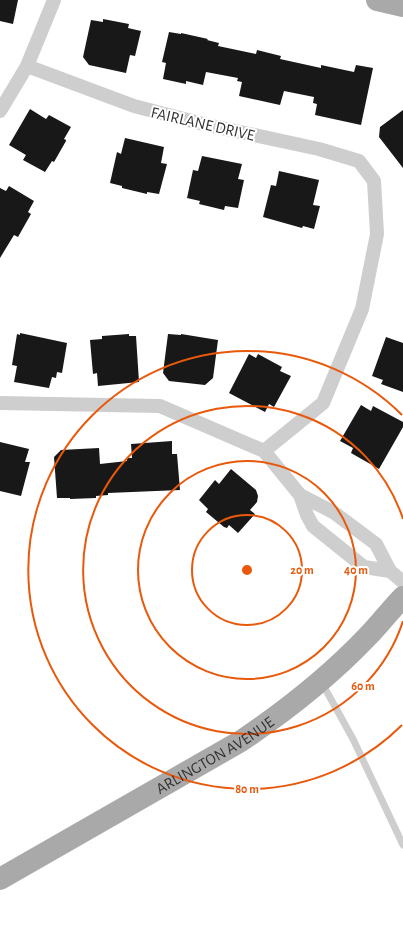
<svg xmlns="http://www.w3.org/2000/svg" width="403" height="931" font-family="'Alegreya Sans',sans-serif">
  <rect width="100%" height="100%" fill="#fff"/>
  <path fill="#181818" d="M 0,0 L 18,0 L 13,24 L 0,21 Z
    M 103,19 L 129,24 L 128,28 L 141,31 L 135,56 L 130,55 L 126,73 L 89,65 L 83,57 L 91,20 L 103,22 Z
    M 169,32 L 181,34 L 181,33 L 208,39 L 207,40 L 219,43 L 218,46 L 256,54 L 257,50 L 281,56 L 280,59 L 321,68 L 321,65 L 354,72 L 356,65 L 373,68 L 361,125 L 315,115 L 317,104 L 313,103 L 314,97 L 284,91 L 280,105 L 239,96 L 242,82 L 237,81 L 238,78 L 206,72 L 203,85 L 186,81 L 186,84 L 163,79 L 166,63 L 162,62 Z
    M 30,109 L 46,119 L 49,115 L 71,127 L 64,139 L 66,140 L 66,141 L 54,162 L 52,161 L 45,172 L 23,160 L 26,155 L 9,145 Z
    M 403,110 L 403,168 L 379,137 L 380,127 Z
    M 125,138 L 164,147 L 161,163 L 167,164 L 159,194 L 147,192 L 147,194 L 122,188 L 122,186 L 110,183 L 117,152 L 121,154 Z
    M 202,156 L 242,164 L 238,179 L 244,180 L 238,208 L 225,206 L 224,210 L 199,204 L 200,201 L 187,198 L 193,170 L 198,171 Z
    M 279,171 L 319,180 L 313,205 L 320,206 L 314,229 L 303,226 L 302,228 L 263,217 L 271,185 L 276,186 Z
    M 9,186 L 34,201 L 28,212 L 31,214 L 18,237 L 14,235 L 0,258 L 0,188 L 6,191 Z
    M 20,333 L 67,343 L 62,373 L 57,372 L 56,378 L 52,377 L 49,388 L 14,382 L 17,366 L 12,365 L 17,334 L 20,335 Z
    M 129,334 L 129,336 L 136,336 L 139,382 L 98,386 L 97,373 L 93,374 L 90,340 L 102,339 L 102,336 Z
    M 168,334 L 181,335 L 181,334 L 218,340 L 213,378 L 205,385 L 169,381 L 163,373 Z
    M 386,337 L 403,343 L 403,392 L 381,384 L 383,380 L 372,376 Z
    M 249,354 L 256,358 L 258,354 L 282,367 L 280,371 L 291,376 L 274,407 L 269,404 L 265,412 L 229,393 Z
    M 361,405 L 371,411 L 373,406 L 403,422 L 403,427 L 379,469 L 351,453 L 353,448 L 340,441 Z
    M 172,441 L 172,454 L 177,454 L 180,490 L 108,493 L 108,495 L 96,496 L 96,498 L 70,499 L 70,498 L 57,498 L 54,457 L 61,450 L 99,448 L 100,464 L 127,461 L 127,458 L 132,458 L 131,444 Z
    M 0,442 L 29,449 L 25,462 L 30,462 L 21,496 L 0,491 Z
    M 231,469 L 256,490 L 258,496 L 257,502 L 250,510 L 255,514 L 238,533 L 229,525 L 227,528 L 224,527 L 206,512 L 208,509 L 199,500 L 215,480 L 219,484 Z"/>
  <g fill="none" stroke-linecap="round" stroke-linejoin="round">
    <path stroke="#cecece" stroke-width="7" d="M 322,683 L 353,739 L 403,845"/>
    <path stroke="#cecece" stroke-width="14" d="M 27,66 L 134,106 L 203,124 L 319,149 L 359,161 L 374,181 L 377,234 L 362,309 L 323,403 L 264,451
      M 0,111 L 27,66 L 54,0
      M 0,403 L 160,406 L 264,451 L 300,495 L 307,515 L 313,526 L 364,567 L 390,571
      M 300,495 L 333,512 L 376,544 L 390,571 L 403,582"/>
    <g stroke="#a9a9a9" stroke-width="22">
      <path d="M 377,0 L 403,6"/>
      <path id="s1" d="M 0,879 L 241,741 C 287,710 330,676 368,636 C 381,623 391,609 403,597"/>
    </g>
  </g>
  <g fill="none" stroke="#e8590c" stroke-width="2">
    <circle cx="247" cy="570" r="55"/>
    <circle cx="247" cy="570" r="109"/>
    <path d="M403 621A164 164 0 1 1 403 519"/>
    <path d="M402 725A219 219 0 1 1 402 415"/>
  </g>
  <g text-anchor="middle" stroke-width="4" stroke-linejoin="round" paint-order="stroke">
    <g font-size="16" fill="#313131" stroke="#fff">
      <text transform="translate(203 123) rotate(13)" y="6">FAIRLANE DRIVE</text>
      <text dy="6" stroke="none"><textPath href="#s1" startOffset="248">ARLINGTON AVENUE</textPath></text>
    </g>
  </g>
  <circle cx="247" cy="570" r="6" fill="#e8590c" stroke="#fff" stroke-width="2"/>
  <g font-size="12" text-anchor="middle" font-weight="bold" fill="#e8590c" stroke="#fff" stroke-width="4" stroke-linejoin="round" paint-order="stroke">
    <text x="302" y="574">20 m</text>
    <text x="356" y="574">40 m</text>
    <text x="363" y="690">60 m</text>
    <text x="247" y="793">80 m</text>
  </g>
</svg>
